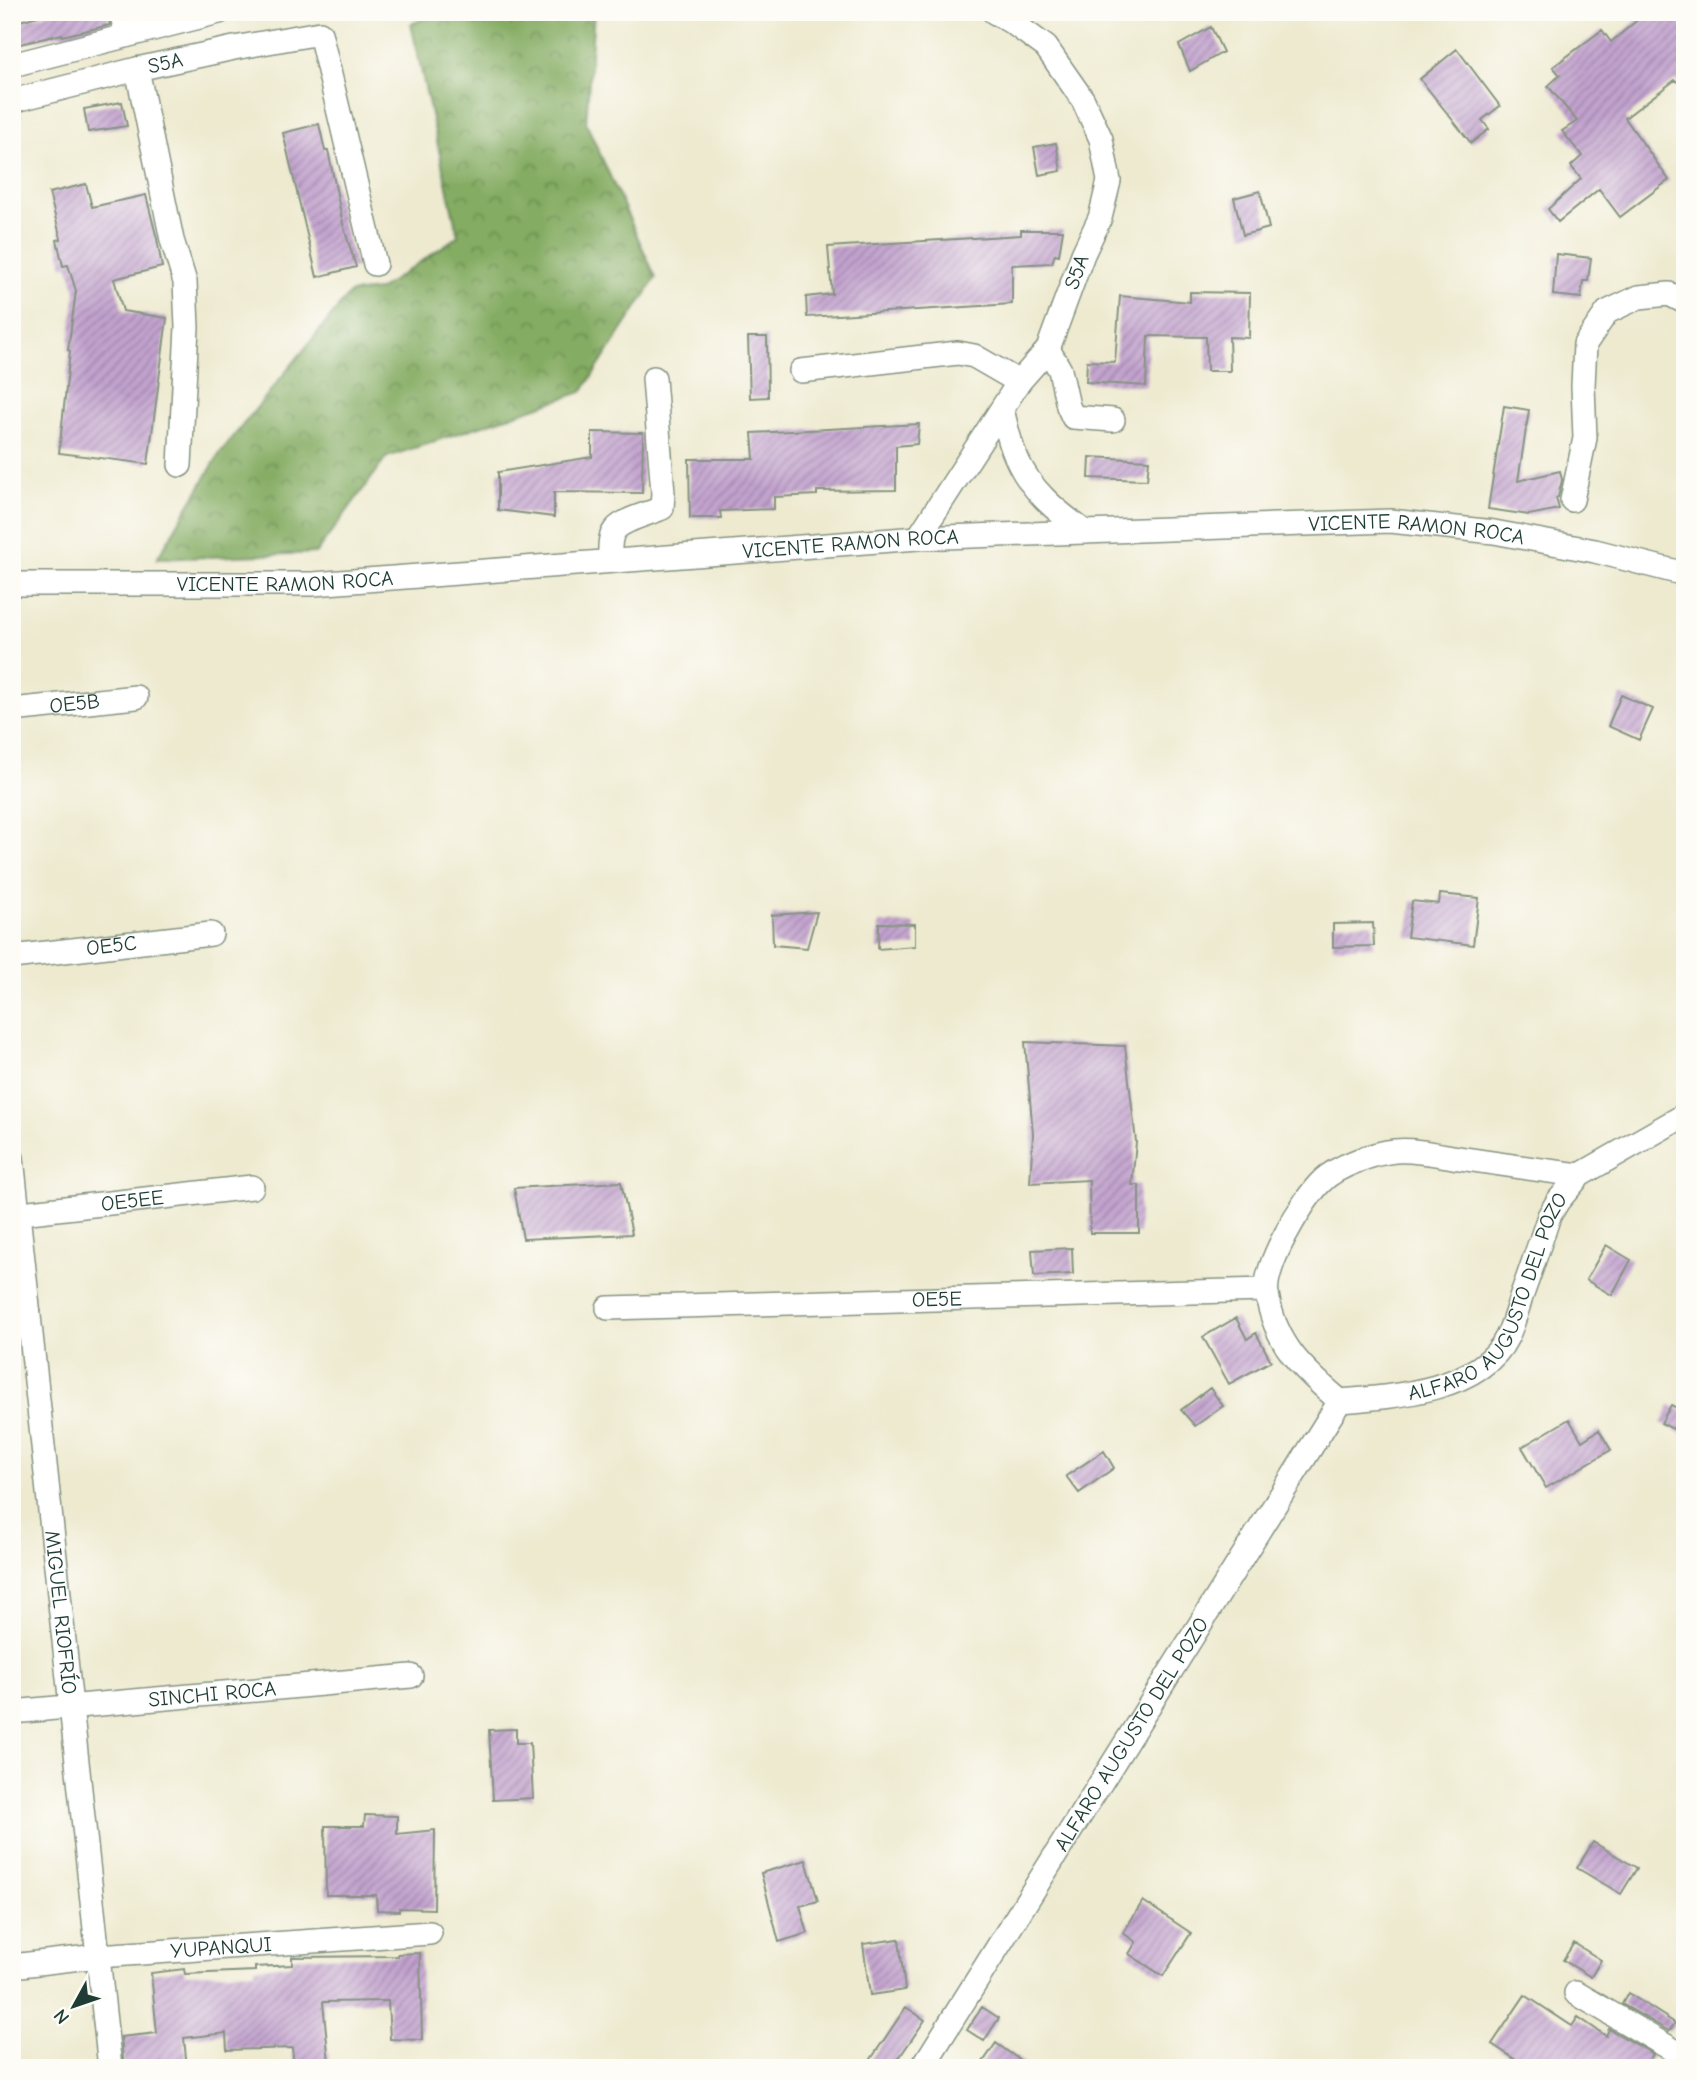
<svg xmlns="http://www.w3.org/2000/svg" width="1697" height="2080" font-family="'Comic Neue',sans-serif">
  <defs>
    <pattern id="forest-crowns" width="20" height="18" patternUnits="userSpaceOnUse" patternTransform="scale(1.75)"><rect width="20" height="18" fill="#84ac62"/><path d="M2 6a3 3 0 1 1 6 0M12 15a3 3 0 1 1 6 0" fill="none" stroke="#6b8d52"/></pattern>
    <pattern id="building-hatch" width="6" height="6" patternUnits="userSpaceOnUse" patternTransform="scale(1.75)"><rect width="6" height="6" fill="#c2a2ce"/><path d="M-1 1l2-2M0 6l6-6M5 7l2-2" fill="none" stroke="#9d85a8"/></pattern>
  </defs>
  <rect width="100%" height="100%" fill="#fdfcf7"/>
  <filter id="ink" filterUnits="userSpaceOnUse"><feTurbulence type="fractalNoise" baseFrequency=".0143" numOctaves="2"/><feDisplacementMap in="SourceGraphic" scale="14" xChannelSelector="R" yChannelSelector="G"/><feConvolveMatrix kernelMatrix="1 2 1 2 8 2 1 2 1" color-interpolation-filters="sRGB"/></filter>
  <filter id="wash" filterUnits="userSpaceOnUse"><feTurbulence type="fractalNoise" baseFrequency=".00686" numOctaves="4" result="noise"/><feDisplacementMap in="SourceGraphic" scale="28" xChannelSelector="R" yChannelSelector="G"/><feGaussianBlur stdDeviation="1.57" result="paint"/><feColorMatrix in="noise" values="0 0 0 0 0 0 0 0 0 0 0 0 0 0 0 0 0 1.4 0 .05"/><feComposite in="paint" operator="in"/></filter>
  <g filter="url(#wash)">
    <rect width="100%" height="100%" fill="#eeead0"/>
    <path fill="url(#forest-crowns)" stroke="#52744b" stroke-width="2" d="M 438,12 L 594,12 L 586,123 L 656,278 L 582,392 L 387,457 L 316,553 L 157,559 L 220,453 L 350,293 L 379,290 L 458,236 L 411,24 Z"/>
    <g id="blocks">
      <path fill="url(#building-hatch)" d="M 53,12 L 107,12 L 110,25 L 62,36 L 62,34 L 12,46 L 12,23 Z
        M 1647,12 L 1685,12 L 1685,86 L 1675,80 L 1625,118 L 1669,180 L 1620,217 L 1599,189 L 1558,222 L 1548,209 L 1581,179 L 1571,166 L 1582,156 L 1562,131 L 1577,121 L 1548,86 L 1560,75 L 1553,67 L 1602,30 L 1611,42 Z
        M 1211,27 L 1223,52 L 1190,71 L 1179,45 Z
        M 1457,49 L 1500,106 L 1482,120 L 1489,129 L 1471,143 L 1420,79 Z
        M 122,102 L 127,126 L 88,132 L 84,109 Z
        M 319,124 L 325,151 L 328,150 L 343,224 L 356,267 L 317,277 L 283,133 Z
        M 1056,143 L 1061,171 L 1039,175 L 1034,147 Z
        M 86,184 L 92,207 L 146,195 L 157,239 L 162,267 L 114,279 L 123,311 L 167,318 L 148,464 L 59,453 L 70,351 L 68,350 L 76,291 L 68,265 L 63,266 L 57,240 L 61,239 L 49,193 Z
        M 1260,191 L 1269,228 L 1243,235 L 1234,198 Z
        M 1021,230 L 1063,230 L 1059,255 L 1055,254 L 1052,263 L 1012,265 L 1012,304 L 807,317 L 806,297 L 832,294 L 828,247 L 1021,235 Z
        M 1556,254 L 1591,258 L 1588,281 L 1583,281 L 1581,298 L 1553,295 Z
        M 1190,292 L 1250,293 L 1249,338 L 1229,337 L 1230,371 L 1207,371 L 1206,337 L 1148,336 L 1146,386 L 1086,382 L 1087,361 L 1115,362 L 1120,296 L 1190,302 Z
        M 748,337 L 767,337 L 768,397 L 750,398 Z
        M 1504,406 L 1529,410 L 1518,481 L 1560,471 L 1562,480 L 1558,497 L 1556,498 L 1559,509 L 1529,515 L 1488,509 Z
        M 919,424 L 917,444 L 896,446 L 896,490 L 817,491 L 817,495 L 774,497 L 774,509 L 720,511 L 721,518 L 690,518 L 689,459 L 754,459 L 752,433 Z
        M 592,432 L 643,433 L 642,493 L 554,492 L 554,517 L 498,510 L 498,472 L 592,457 Z
        M 1090,457 L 1149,460 L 1147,480 L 1089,478 Z
        M 1621,695 L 1653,709 L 1639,740 L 1608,726 Z
        M 1440,894 L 1479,898 L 1473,945 L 1407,937 L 1412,901 L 1439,904 Z
        M 817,912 L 807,948 L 773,945 L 772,915 Z
        M 879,923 L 915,924 L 915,946 L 878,949 Z
        M 1373,923 L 1374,946 L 1333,947 L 1333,924 Z
        M 1025,1042 L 1125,1046 L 1136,1142 L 1132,1185 L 1139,1185 L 1139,1233 L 1090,1233 L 1089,1180 L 1030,1183 L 1033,1134 Z
        M 621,1182 L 632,1234 L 523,1239 L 514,1188 Z
        M 1606,1245 L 1631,1260 L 1612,1295 L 1586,1280 Z
        M 1072,1248 L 1073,1274 L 1034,1276 L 1032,1250 Z
        M 1236,1318 L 1247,1339 L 1256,1333 L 1271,1361 L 1229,1384 L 1203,1337 Z
        M 1210,1388 L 1223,1406 L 1195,1426 L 1181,1410 Z
        M 1671,1405 L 1685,1412 L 1685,1435 L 1661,1423 Z
        M 1569,1419 L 1582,1441 L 1599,1430 L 1611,1450 L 1546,1488 L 1522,1447 Z
        M 1104,1451 L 1114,1468 L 1079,1493 L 1066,1476 Z
        M 516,1729 L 516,1743 L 530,1743 L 533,1798 L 493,1800 L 489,1730 Z
        M 365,1815 L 397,1816 L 397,1834 L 435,1830 L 434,1909 L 399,1908 L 399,1911 L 377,1910 L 376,1895 L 326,1895 L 325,1826 L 364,1826 Z
        M 1593,1842 L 1637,1868 L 1621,1894 L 1577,1868 Z
        M 806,1860 L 818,1901 L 800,1906 L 808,1933 L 779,1942 L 761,1873 Z
        M 1143,1901 L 1191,1933 L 1163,1976 L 1129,1954 L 1136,1942 L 1123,1933 Z
        M 899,1939 L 905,1990 L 870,1995 L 863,1944 Z
        M 1574,1943 L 1601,1960 L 1591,1977 L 1563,1960 Z
        M 420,1953 L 422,2040 L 390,2039 L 388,2001 L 323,2002 L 329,2063 L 294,2066 L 292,2048 L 227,2050 L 226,2033 L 184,2038 L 187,2068 L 124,2068 L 121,2037 L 157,2033 L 151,1973 L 184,1969 L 185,1974 L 255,1971 L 255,1967 L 292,1965 L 292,1957 L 398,1956 L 398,1954 Z
        M 1628,1993 L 1675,2023 L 1669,2031 L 1622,2004 Z
        M 1525,1995 L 1572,2026 L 1578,2017 L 1606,2036 L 1609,2029 L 1653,2054 L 1644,2068 L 1528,2068 L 1492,2044 Z
        M 906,2007 L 925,2020 L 892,2068 L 865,2068 Z
        M 982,2007 L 999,2018 L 984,2041 L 967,2030 Z
        M 996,2043 L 1031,2068 L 979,2068 Z"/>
    </g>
  </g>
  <g filter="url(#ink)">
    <use href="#blocks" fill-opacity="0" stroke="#869482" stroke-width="2"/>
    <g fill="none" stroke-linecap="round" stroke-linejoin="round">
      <g stroke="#869482" stroke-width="26">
        <g id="minor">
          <path d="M 121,12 L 127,35"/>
          <path d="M 12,65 L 219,12"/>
          <path d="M 137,69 L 172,240 L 185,282 L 187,327 L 180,465"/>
          <path id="s1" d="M 12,101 L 137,69 L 234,48 L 320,33 L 375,264"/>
          <path d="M 1048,349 L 1060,370 L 1068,406 L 1073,417 L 1113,420"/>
          <path d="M 801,371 L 958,353 L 974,356 L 1019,382"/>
          <path d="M 1002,409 C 1006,425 1009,442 1016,457 C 1030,490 1056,511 1085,532"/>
          <path d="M 1572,500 L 1585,438 L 1583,386 L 1585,344 L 1607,312 L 1639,297 L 1669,294 L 1685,302"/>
          <path id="s2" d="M 918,538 L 1019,382 L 1048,349 L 1083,254 L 1100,218 L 1109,181 L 1101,139 L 1083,100 L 1046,47 L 1013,23 L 994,12"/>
          <path d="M 610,561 C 610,552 609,540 613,533 C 619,520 649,514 662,508 L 663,493 L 654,378"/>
          <path id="s3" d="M 12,584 L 313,584 L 918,538 L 1390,521 L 1494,532 L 1595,551 L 1685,574"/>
          <path id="s4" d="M 12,710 L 136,697"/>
          <path id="s5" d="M 12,957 L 211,934"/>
          <path id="s6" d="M 12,1158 L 110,2068"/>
          <path id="s7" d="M 1580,1175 C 1540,1170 1499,1164 1459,1158 C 1439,1155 1415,1149 1395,1151 C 1374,1153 1337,1166 1322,1181 C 1303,1199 1262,1268 1267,1294 C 1275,1344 1303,1370 1340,1401 C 1392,1397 1481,1391 1507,1337 C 1513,1325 1517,1310 1521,1297 C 1531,1270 1540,1243 1549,1216 L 1558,1201 L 1580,1175 L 1685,1115"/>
          <path id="s8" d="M 12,1214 L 252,1187"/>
          <path id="s9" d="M 608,1308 L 1266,1290"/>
          <path id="s10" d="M 12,1712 L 411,1676"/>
          <path id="s11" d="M 12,1966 L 98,1956 L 430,1933"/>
          <path d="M 1576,1993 L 1685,2057"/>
          <path id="s12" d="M 922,2068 L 1340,1401"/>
        </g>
      </g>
      <use href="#minor" stroke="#fff" stroke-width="23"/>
    </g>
  </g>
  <g text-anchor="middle" stroke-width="5" stroke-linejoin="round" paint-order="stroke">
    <g font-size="21" fill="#1f3d34" stroke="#fdfcf7">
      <text dy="7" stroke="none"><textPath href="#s1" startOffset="158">S5A</textPath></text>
      <text dy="7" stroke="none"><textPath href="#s2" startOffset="312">S5A</textPath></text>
      <text dy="7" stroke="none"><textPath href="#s3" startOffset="1407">VICENTE RAMON ROCA</textPath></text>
      <text dy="7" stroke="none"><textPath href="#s3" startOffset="840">VICENTE RAMON ROCA</textPath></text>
      <text dy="7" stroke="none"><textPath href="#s3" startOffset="273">VICENTE RAMON ROCA</textPath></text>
      <text dy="7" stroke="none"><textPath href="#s4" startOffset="63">OE5B</textPath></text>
      <text dy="7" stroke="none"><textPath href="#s5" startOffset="100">OE5C</textPath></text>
      <text dy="7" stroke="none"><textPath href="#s8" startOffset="121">OE5EE</textPath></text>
      <text dy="7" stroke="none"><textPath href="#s7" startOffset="732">ALFARO AUGUSTO DEL POZO</textPath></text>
      <text dy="7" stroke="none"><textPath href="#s9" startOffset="329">OE5E</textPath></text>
      <text dy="7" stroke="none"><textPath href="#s6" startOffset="457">MIGUEL RIOFRÍO</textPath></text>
      <text dy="7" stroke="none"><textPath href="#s10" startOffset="201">SINCHI ROCA</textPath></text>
      <text dy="7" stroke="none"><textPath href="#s12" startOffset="394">ALFARO AUGUSTO DEL POZO</textPath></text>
      <text dy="7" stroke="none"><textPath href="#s11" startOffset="210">YUPANQUI</textPath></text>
    </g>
  </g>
  <rect width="1697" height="2080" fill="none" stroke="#fdfcf7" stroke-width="42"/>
  <g transform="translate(74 2006) rotate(230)" stroke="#fdfcf7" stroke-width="5" paint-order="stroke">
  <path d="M0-5L12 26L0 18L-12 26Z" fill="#1f3d34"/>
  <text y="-10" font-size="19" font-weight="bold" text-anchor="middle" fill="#1f3d34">N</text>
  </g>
</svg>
